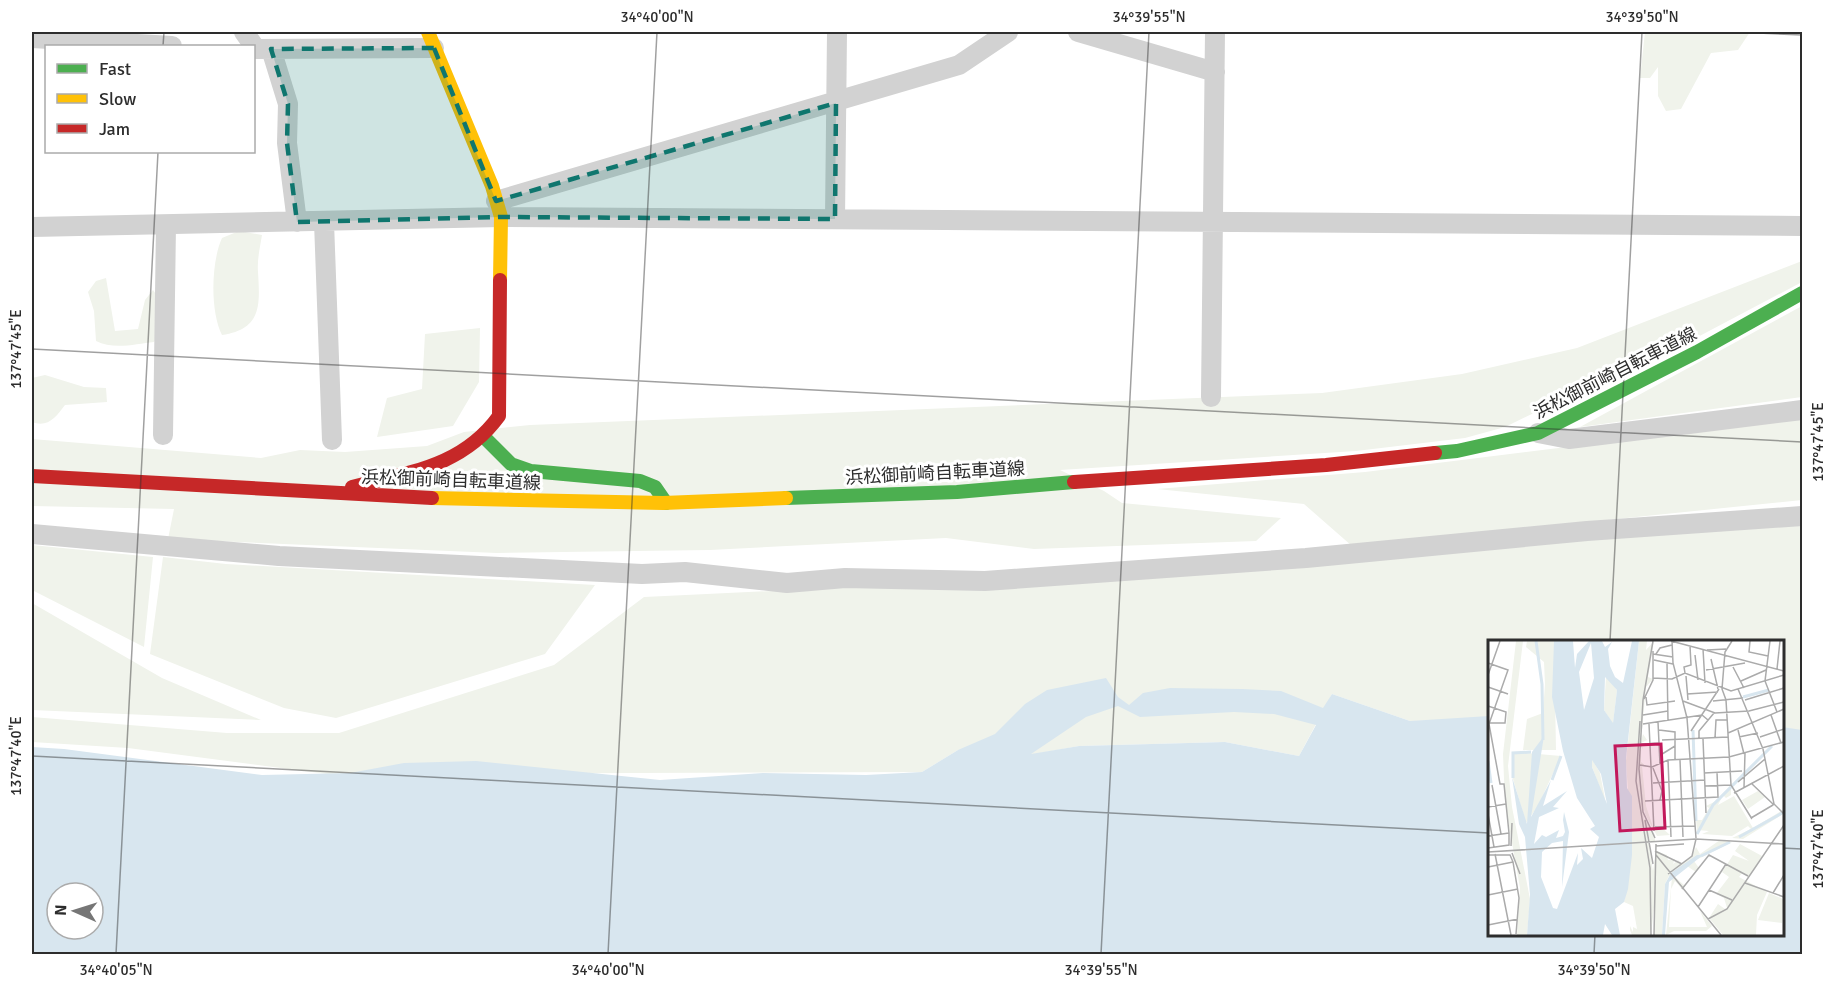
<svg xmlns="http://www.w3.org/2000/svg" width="1834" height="986" font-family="Signika,'Noto Sans JP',sans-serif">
  <rect width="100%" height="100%" fill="#fff"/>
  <path fill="#f0f3eb" d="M 1645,32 L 1750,32 L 1738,50 L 1711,53 L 1681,109 L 1666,111 L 1658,96 L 1658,67 L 1650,78 L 1640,78 Z
    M 239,231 L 262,235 C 260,247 257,260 258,272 C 260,305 262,329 222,335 C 210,312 211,262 222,238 Z
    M 1802,256 L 1802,282 L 1569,405 L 1536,412 L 1505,427 L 1465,438 L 1356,451 L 1060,470 L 1104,491 L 1122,503 L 1281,518 L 1256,541 L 1034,549 L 946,538 L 710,550 L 497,553 L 168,539 L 174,509 L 32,506 L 32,439 L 261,458 L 300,450 L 345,452 L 427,446 L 464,432 L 530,425 L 1322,393 L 1462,374 L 1577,348 L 1802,261 Z
    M 106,278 L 115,331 L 138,329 L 145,300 L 153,290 C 163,302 163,329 154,342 C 136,344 113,350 96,341 L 94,311 L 88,292 L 96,281 Z
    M 1802,306 L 1802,397 L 1580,427 Z
    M 480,328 L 479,382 L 453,426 L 377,437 L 387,398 L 422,389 L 425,334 Z
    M 45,375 L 84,387 L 106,388 L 107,402 L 65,405 C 56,417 48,428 32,422 L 32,378 Z
    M 1802,418 L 1802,500 L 1352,546 L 1304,504 L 1157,489 L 1365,472 Z
    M 1802,515 L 1802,732 L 1782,729 L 1782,641 L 1489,641 L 1489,720 L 1410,721 L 1332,694 L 1299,756 L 1225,742 L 1079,746 L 1029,755 L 958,750 L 922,772 L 327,774 L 128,748 L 32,742 L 32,717 L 227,733 L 339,733 L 554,665 L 644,597 L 1022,579 Z
    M 32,545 L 153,557 L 144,647 L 32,590 Z
    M 163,557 L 226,564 L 595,585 L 545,654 L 336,718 L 284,708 L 150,654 Z
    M 32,603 L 162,678 L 261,720 L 32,710 Z"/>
  <path fill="#d8e6ef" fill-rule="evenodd" d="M 1106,678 L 1118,697 L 1129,705 L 1143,693 L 1170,688 L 1242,689 L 1281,691 L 1323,708 L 1332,694 L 1410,721 L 1489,716 L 1489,934 L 1782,934 L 1782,727 L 1802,730 L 1802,954 L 32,954 L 32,747 L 64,749 L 262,775 L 350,773 L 404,763 L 476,761 L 660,780 L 763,773 L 866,775 L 922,772 L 958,750 L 995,734 L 1025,704 L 1047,690 ZM 1118,706 L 1140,717 L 1234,712 L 1274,714 L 1316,725 L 1299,756 L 1225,742 L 1079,746 L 1031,754 L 1086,717 ZM 57,893 L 93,893 L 93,929 L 57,929 Z"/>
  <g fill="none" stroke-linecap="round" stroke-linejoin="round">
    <path stroke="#d2d2d2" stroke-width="20" d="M 244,32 L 256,49
      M 1078,32 L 1215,72
      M 32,38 L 172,46
      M 254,49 L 434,48
      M 271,49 L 288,104 L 287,143 L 297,222
      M 496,201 L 959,65 L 1008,32
      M 835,219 L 837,32
      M 324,222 L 332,440
      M 32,227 L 501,217 L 1802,226
      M 1211,397 L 1215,32
      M 1538,433 L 1569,439 L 1802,410
      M 163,435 L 166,225
      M 32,534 L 279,556 L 642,574 L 685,572 L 787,583 L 845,578 L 985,581 L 1306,558 L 1587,531 L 1802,516"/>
    <path stroke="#4caf50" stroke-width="14" d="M 485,438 L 511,464 L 531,471 L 640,481 L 655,487 L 666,503
      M 1435,453 L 1457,451 L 1538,433 L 1697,352 L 1802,293
      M 786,498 L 957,492 L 1074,482"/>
    <path stroke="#ffc107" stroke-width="14" d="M 428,32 L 492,186 L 501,217 L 500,280
      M 432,498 L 663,503 L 786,498"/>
    <path stroke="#c62828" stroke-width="14" d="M 32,476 L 432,498
      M 1074,482 L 1326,465 L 1435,453
      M 352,487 C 409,472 462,467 499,416 L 500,280"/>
  </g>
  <path fill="#0f766e" fill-opacity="0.2" stroke="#0f766e" stroke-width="4.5" stroke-dasharray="12 8" stroke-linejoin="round" d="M 434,48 L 496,201 L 836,103 L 835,219 L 501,217 L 297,222 L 287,143 L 288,104 L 271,49 Z"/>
  <path fill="none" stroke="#2d2d2d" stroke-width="1.5" stroke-opacity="0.45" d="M 1736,32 L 1802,35M 163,46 L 164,32M 32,349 L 1802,442M 1610,641 L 1642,32M 32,756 L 1489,833M 1782,848 L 1802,849M 116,954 L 158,152M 608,954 L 657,32M 1101,954 L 1149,32M 1594,954 L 1595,934"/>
  <g text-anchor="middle" stroke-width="6" stroke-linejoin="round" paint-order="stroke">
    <g font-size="18" fill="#2d2d2d" stroke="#fff">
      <text transform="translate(1615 373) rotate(-27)" y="6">浜松御前崎自転車道線</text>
      <text transform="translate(935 473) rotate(-3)" y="6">浜松御前崎自転車道線</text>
      <text transform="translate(451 480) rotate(2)" y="6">浜松御前崎自転車道線</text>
    </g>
  </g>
  <g transform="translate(1488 640)">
    <rect width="296" height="296" fill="#fff"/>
    <path d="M 28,1 L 35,1 L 20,126 L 24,167 L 42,259 L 39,295 L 29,295 L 32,248 L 17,163 L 15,114 ZM 39,1 L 66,1 L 68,110 L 35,110 L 39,79 L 55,73 L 57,44 L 56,22 L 38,7 ZM 151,1 L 159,1 L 158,10 L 166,1 L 160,37 L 165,39 L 158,47 L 153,101 L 155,94 L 159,100 L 153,103 L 155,109 L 153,107 L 153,122 L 159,127 L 154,126 L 158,166 L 165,187 L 173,187 L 182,195 L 169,196 L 157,174 L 153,155 L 156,178 L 167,195 L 167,201 L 162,201 L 157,182 L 165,231 L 168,211 L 179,215 L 180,220 L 187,219 L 185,224 L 190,220 L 194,224 L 204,216 L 208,207 L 212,214 L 232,200 L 244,202 L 206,221 L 211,228 L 208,232 L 199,226 L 187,237 L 197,246 L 194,249 L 187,241 L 183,249 L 181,287 L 219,287 L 212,271 L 224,286 L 218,291 L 186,291 L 178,295 L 184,238 L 181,236 L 177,244 L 174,295 L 166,295 L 167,258 L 163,295 L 144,295 L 142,290 L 142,286 L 145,292 L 145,287 L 149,289 L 145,266 L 136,262 L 144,210 L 138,121 ZM 118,36 L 129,50 L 125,84 L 116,70 ZM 26,112 L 73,116 L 50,166 L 38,183 L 25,139 ZM 104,119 L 112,133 L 118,164 L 103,124 ZM 243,145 L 243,155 L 238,158 L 235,155 L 230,165 L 246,156 L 265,188 L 295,170 L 295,174 L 255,199 L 244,198 L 263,189 L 260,186 L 244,196 L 214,194 L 221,191 L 209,190 L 208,180 L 214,180 L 221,168 L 218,166 L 230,160 ZM 270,151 L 277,157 L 260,169 L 254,160 ZM 252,204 L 274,216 L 261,237 L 254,233 L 251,237 L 279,252 L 269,275 L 268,295 L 235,295 L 221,278 L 230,264 L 237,269 L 239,268 L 236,258 L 228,254 L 241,237 L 234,232 L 245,215 L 261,221 L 247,211 ZM 281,253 L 295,259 L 294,283 L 270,280 Z" fill="#f0f3eb"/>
    <path d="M 66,1 L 85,1 L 87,28 L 89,14 L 101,1 L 114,1 L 117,7 L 124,2 L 120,9 L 122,26 L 127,37 L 135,43 L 144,1 L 151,1 L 138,118 L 139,148 L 144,156 L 144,215 L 140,249 L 136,262 L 127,269 L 132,295 L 124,295 L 117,284 L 115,295 L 39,295 L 42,255 L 37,197 L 31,184 L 24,137 L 39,184 L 44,112 L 56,96 L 43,177 L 63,140 L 55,166 L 79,151 L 65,167 L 71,168 L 51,177 L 46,204 L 54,195 L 58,197 L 71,190 L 68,198 L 75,196 L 77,192 L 75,180 L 76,172 L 81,192 L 74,247 L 75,201 L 64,203 L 54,212 L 53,237 L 65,268 L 69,269 L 90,213 L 89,225 L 95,219 L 93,208 L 104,218 L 111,197 L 102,189 L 107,186 L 89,158 L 75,111 L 64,57 ZM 103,3 L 106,38 L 96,70 L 91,32 ZM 117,37 L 129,50 L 125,83 L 116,70 ZM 104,120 L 113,134 L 119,164 L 104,127 ZM 209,215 L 215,215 L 181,242 L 177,295 L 174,295 L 177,244 L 183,233 Z" fill="#d8e6ef" fill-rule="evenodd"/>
    <path fill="none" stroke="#d8e6ef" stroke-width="3" d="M 48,1 L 54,44 L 55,100M 255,57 L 281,50M 205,90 L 208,181M 0,121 L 3,143M 25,138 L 25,113 L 43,112M 64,140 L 73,116M 209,194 L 225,165 L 284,106M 251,197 L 296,172M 213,216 L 242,202"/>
    <path fill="none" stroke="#ababab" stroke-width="1.5" d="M 165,1 L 155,60 L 151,129 L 155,172 L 167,198M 183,1 L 296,31M 184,1 L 185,23 L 199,78M 244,1 L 237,12 L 234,49 L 238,60 L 243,145 L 264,179M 262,1 L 261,12 L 280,16M 282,1 L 277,41 L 289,72M 215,9 L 217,43M 219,10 L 238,9M 165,14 L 185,17M 168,14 L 172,8 L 184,5M 207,15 L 210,40M 223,19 L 230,49M 166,20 L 185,24M 0,23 L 20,30 L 1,84 L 12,144 L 16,144 L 21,193 L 21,205 L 0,208M 179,23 L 180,81M 245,27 L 256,48M 289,29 L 292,1M 218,30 L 257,23M 197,33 L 196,27 L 203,25 L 202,6M 0,35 L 12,1M 198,36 L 200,60M 165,38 L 184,39 L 197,33 L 243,51 L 296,35M 253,41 L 278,30M 0,47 L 20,54M 250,49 L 275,109M 199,54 L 230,52M 158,57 L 159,65 L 187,61M 156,59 L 165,40 L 165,11M 257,60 L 296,48M 195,61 L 227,73 L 261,71 L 296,62M 225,61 L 255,58M 0,66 L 18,72 L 17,83 L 2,83M 155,75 L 180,71M 283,75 L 293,103M 199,78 L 208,198M 152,81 L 148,141 L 162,228 L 163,295M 170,82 L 172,124M 155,84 L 214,75 L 220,80M 161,84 L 166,191M 171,90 L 187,92 L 187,120M 250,90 L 256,114M 203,91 L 231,49M 240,93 L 296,69M 251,97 L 270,93M 272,97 L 296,89M 227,98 L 228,80 L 239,80M 211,99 L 211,91 L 226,73M 215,99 L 218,173M 174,100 L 240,97M 153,104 L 171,103M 275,109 L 286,164 L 296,174M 171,116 L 187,106M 180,120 L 183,197M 192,120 L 195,197M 152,125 L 164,127 L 180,120 L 241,117 L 296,102M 165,128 L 174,151 L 172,160M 216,133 L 254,131M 250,142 L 277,119M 165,143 L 217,140M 263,143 L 286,165M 4,145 L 13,194M 217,146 L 243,145M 256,147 L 257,113M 246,153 L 296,126M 157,161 L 230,157 L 229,132M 0,167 L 18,164M 0,174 L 6,207M 263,178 L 285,165M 157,180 L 165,224M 167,187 L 207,186M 0,196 L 21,193M 23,206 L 24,183M 168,206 L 196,204M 167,211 L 194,224M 0,212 L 208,199 L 296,204M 24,213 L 32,234M 7,214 L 23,295M 0,215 L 22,215 L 25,222 L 31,258 L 28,294M 168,215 L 233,295M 0,227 L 25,222M 180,234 L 204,216 L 208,199M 257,243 L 296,257M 194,249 L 221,215 L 260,236M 221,250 L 244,260M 285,253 L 296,235M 0,255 L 30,249M 210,267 L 238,224M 220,279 L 239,269 L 296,185M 0,285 L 30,279M 166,295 L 168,204"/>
    <path fill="#c2185b" fill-opacity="0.15" stroke="#c2185b" stroke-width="3" d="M 173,104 L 177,188 L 132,191 L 127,106 Z"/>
    <rect width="296" height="296" fill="none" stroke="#2d2d2d" stroke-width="3"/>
  </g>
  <rect width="1834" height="986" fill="none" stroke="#ffffff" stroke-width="66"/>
  <rect x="45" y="45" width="210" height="108" fill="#ffffff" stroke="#ababab" stroke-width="1.5"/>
  <rect x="57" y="64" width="30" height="9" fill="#4caf50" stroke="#ababab" stroke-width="1.5"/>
  <text x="99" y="75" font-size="18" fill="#2d2d2d">Fast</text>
  <rect x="57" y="94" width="30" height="9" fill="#ffc107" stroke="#ababab" stroke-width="1.5"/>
  <text x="99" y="105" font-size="18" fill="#2d2d2d">Slow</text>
  <rect x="57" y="124" width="30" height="9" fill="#c62828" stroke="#ababab" stroke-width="1.5"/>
  <text x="99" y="135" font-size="18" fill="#2d2d2d">Jam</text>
  <g transform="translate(75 911) rotate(273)"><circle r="28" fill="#ffffff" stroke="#ababab" stroke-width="1.5"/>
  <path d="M0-4.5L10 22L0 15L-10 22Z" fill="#767676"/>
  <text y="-9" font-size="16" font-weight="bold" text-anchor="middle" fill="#2d2d2d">N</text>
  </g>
  <rect x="33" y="33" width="1768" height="920" fill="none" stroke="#2d2d2d" stroke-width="2"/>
  <g font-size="15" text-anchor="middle" fill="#2d2d2d">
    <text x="657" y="22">34°40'00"N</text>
    <text x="1149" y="22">34°39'55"N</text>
    <text x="1642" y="22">34°39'50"N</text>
    <text transform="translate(16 349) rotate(-90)" y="5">137°47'45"E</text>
    <text transform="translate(1818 442) rotate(-90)" y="5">137°47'45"E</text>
    <text transform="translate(16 756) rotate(-90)" y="5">137°47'40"E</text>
    <text transform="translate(1818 849) rotate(-90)" y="5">137°47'40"E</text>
    <text x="116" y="975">34°40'05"N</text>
    <text x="608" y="975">34°40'00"N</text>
    <text x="1101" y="975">34°39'55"N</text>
    <text x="1594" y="975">34°39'50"N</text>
  </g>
</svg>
